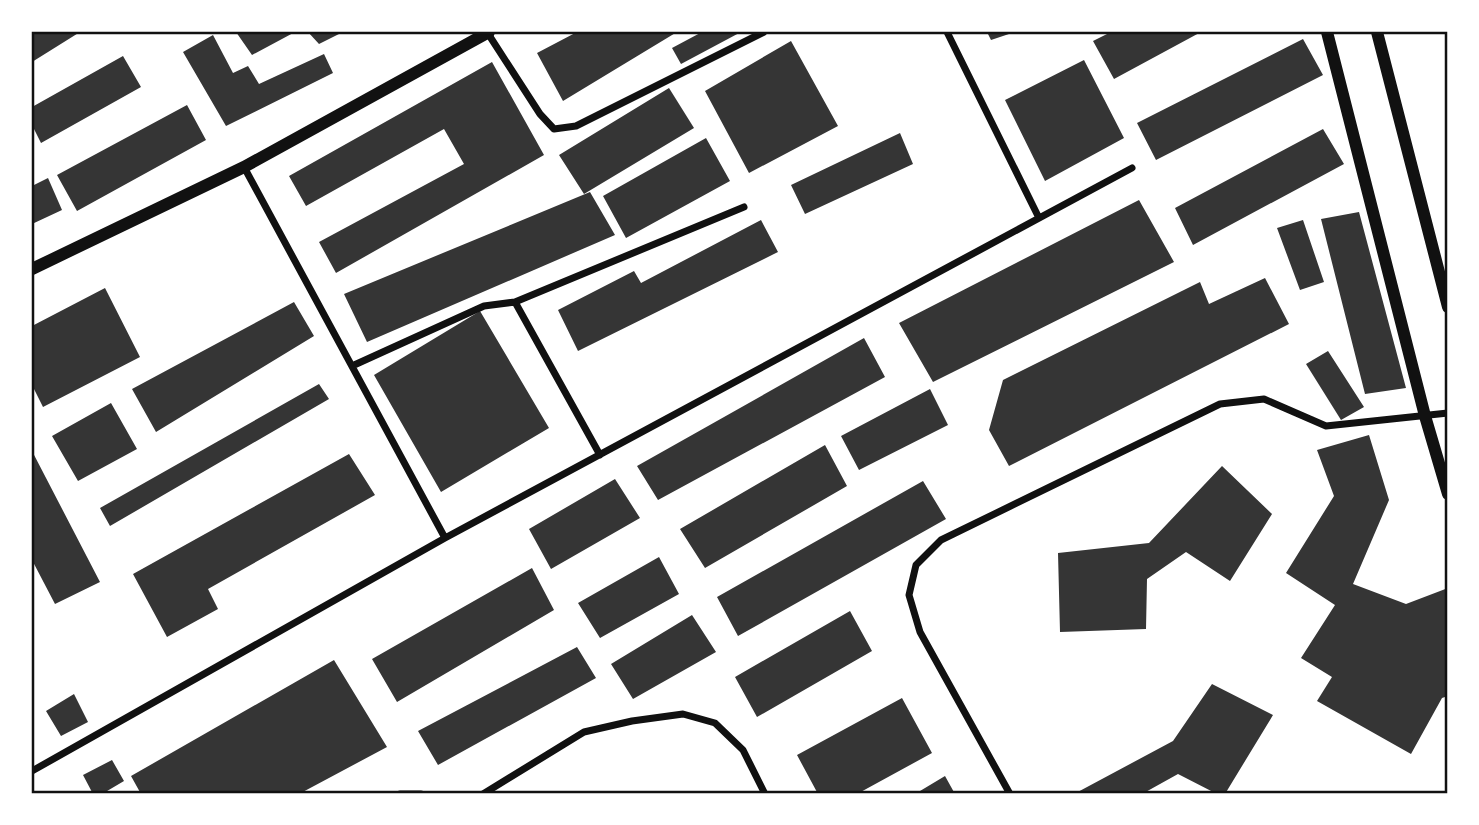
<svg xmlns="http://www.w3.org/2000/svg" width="1479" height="825" font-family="'Sofia Sans Condensed',sans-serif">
  <rect width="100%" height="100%" fill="#fff"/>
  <path fill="#353535" d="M 32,32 L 80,32 L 32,62 Z
    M 236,32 L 295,32 L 252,55 Z
    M 308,32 L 343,32 L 319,44 Z
    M 577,32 L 677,32 L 563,101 L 537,53 Z
    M 702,32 L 741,32 L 681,64 L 672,48 Z
    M 987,32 L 1015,32 L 991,40 Z
    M 1111,32 L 1201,32 L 1114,79 L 1093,41 Z
    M 213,35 L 233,73 L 248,66 L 259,84 L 324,54 L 333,73 L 226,126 L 183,52 Z
    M 1303,39 L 1323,75 L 1156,160 L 1137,123 Z
    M 791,41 L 838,126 L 749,173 L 705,91 Z
    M 123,56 L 141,87 L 41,143 L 32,125 L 32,107 Z
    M 1084,60 L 1124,138 L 1045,181 L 1005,100 Z
    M 492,62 L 544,155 L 336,273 L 319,242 L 464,164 L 444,129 L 306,206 L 289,176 Z
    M 669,88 L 694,128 L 584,194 L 559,155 Z
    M 187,105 L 206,140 L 77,211 L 57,175 Z
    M 1323,129 L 1344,164 L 1193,245 L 1175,208 Z
    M 900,133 L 913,164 L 805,214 L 791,185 Z
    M 706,138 L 730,181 L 626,238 L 603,196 Z
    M 48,178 L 62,210 L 32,224 L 32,186 Z
    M 590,192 L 615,235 L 367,342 L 344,294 Z
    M 1139,200 L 1174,262 L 933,382 L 899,323 Z
    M 1359,212 L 1406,388 L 1365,394 L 1321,219 Z
    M 761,220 L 778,252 L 578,351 L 558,310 L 634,271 L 641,283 Z
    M 1303,220 L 1324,282 L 1300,290 L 1277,228 Z
    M 1265,278 L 1289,324 L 1009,466 L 989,430 L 1003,380 L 1200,282 L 1209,304 Z
    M 105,288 L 140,357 L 43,407 L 32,385 L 32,326 Z
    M 294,302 L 314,336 L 156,432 L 132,389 Z
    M 480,311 L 549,428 L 441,492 L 374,375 Z
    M 864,338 L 885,377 L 658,500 L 637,466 Z
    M 1328,351 L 1364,407 L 1341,420 L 1306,364 Z
    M 319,384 L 329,399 L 110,526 L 100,508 Z
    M 930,389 L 948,425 L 859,470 L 841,436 Z
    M 111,403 L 137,449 L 78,481 L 52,436 Z
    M 1369,435 L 1389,500 L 1353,584 L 1406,604 L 1448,588 L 1448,696 L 1442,698 L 1411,754 L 1317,701 L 1332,677 L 1301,658 L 1335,605 L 1286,573 L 1334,496 L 1317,450 Z
    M 825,445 L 847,486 L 705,568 L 680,529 Z
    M 32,451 L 100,582 L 55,604 L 32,560 Z
    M 349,454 L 375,495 L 208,589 L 218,609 L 167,637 L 133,574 Z
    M 1222,466 L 1272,514 L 1230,581 L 1186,552 L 1147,579 L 1146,629 L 1060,632 L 1058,553 L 1149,543 Z
    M 615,479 L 640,518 L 551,569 L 529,529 Z
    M 923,481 L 946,519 L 738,636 L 717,597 Z
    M 659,557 L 679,594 L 600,638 L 578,603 Z
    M 532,568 L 554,610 L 397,702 L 372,659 Z
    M 850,611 L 872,651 L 757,717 L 735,677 Z
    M 692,615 L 716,652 L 633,699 L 611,664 Z
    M 577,647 L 596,678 L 438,765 L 418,731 Z
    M 334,660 L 387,747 L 299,794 L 141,794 L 131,776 Z
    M 1212,684 L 1273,715 L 1225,794 L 1217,794 L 1178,774 L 1142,794 L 1074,794 L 1173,741 Z
    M 74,694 L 88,722 L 61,736 L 46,711 Z
    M 902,698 L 932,753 L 857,794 L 818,794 L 797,755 Z
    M 112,760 L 124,781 L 102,794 L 93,794 L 83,775 Z
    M 945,776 L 955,794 L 915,794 Z"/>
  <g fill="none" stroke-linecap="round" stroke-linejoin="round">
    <path stroke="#111" stroke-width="7" d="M 487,32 L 540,114 L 554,129 L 576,126 L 764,32
      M 947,32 L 1039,218
      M 244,167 L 445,538
      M 515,302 L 600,455
      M 352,366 L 484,306 L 515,302 L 744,207
      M 32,771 L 445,538 L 1132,168
      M 400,794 L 421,794
      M 483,794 L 584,732 L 632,721 L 683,714 L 715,723 L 743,750 L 765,794
      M 1010,794 L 920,632 L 909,595 L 916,565 L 941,540 L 1220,404 L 1264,399 L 1326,426 L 1448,413"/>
    <path stroke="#111" stroke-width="12" d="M 1327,32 L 1425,416 L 1448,494
      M 1377,32 L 1448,307
      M 32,269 L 244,167 L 489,32"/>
  </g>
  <rect width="1479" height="825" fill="none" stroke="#ffffff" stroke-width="66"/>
  <rect x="33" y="33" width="1413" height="759" fill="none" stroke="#111" stroke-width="2.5"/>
</svg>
